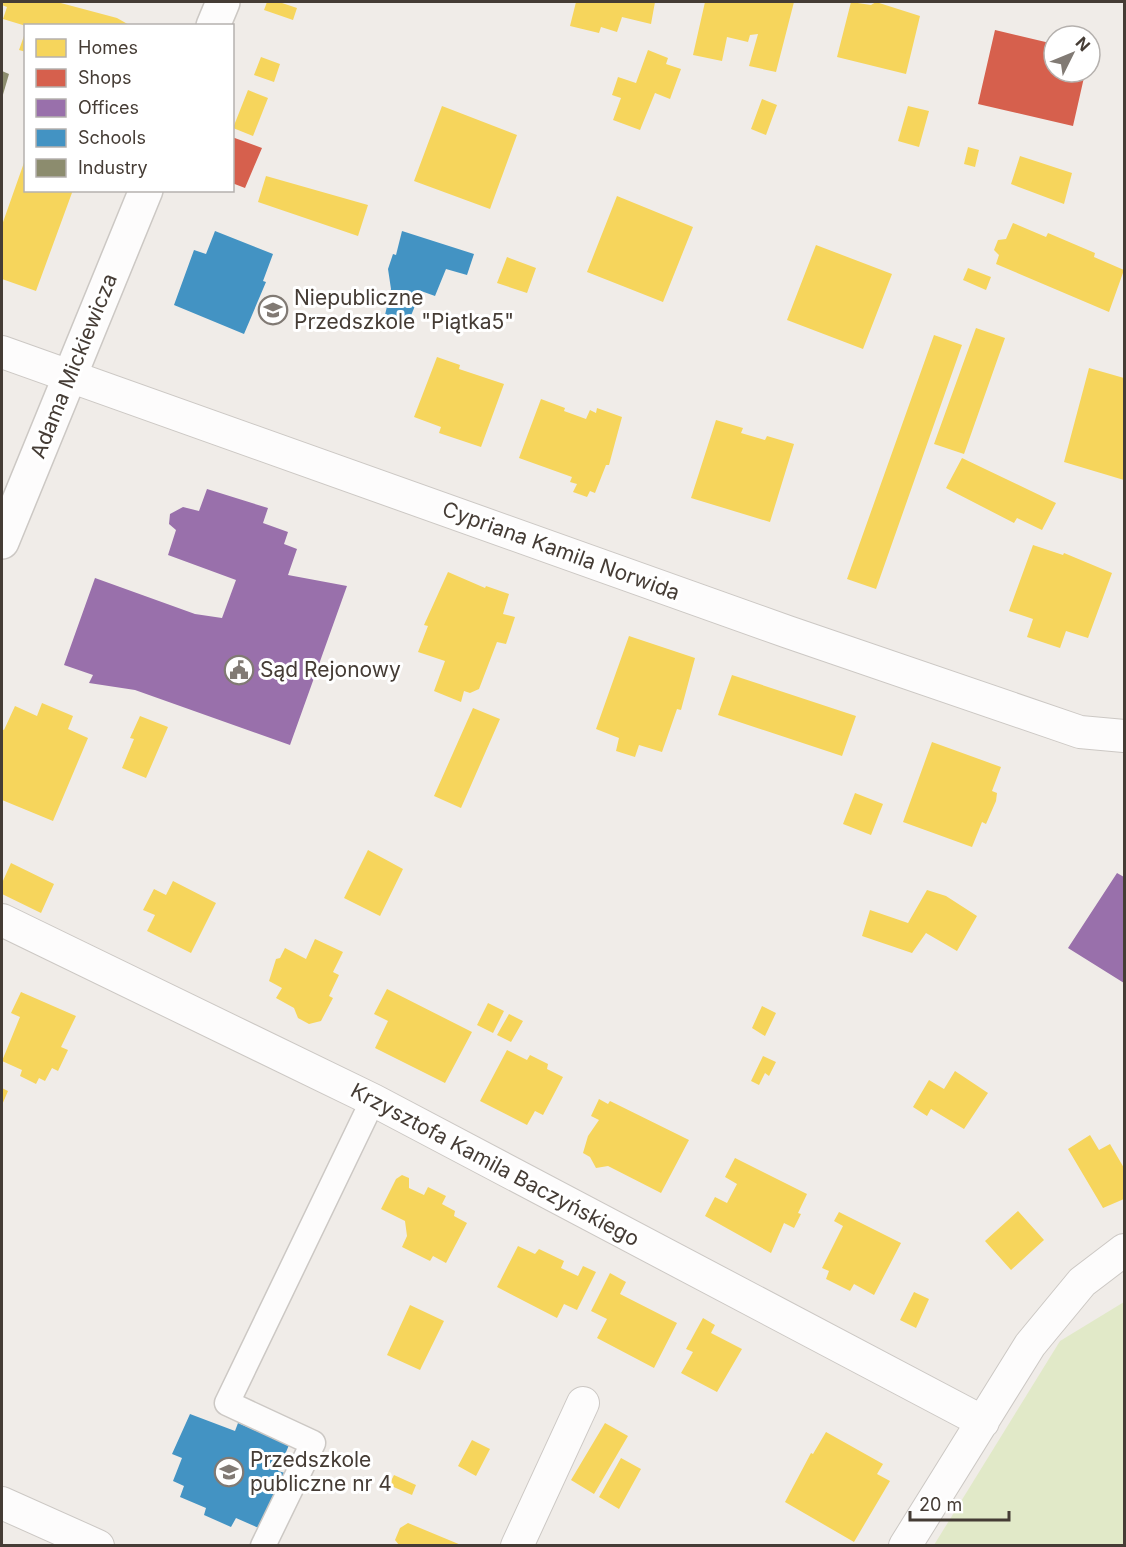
<svg xmlns="http://www.w3.org/2000/svg" width="1126" height="1547" font-family="Inter,sans-serif">
  <rect width="100%" height="100%" fill="#f0ece8"/>
  <path fill="#e1e9c8" d="M 1124,1302 L 1124,1545 L 934,1545 L 1060,1341 Z"/>
  <path fill="#f6d55c" d="M 2,2 L 57,2 L 117,18 L 131,26 L 26,26 L 3,19 L 7,7 L 2,5 Z
    M 267,2 L 279,2 L 297,8 L 293,20 L 264,10 Z
    M 576,2 L 655,2 L 651,24 L 622,17 L 617,32 L 601,27 L 599,33 L 570,26 Z
    M 705,2 L 794,2 L 776,72 L 749,66 L 758,34 L 750,35 L 748,42 L 727,37 L 722,61 L 693,55 Z
    M 851,2 L 871,5 L 876,2 L 920,16 L 906,74 L 837,57 Z
    M 25,33 L 26,33 L 26,52 L 19,50 Z
    M 648,50 L 668,58 L 666,64 L 681,69 L 670,99 L 655,93 L 640,130 L 613,120 L 621,98 L 612,95 L 618,77 L 636,83 Z
    M 261,57 L 280,64 L 274,82 L 254,75 Z
    M 248,90 L 268,98 L 253,136 L 233,128 Z
    M 762,99 L 777,105 L 766,135 L 751,129 Z
    M 442,106 L 517,135 L 490,209 L 414,181 Z
    M 908,106 L 929,111 L 919,147 L 898,141 Z
    M 968,147 L 979,150 L 975,167 L 964,164 Z
    M 1020,156 L 1072,173 L 1064,204 L 1011,184 Z
    M 26,157 L 26,190 L 73,190 L 36,291 L 2,279 L 2,225 Z
    M 266,176 L 368,205 L 358,236 L 258,202 Z
    M 617,196 L 693,227 L 663,302 L 587,272 Z
    M 1013,223 L 1046,237 L 1048,233 L 1095,253 L 1094,257 L 1124,270 L 1109,312 L 996,264 L 999,255 L 994,250 L 998,240 L 1006,239 Z
    M 816,245 L 892,274 L 863,349 L 787,320 Z
    M 507,257 L 536,268 L 527,293 L 497,283 Z
    M 968,268 L 991,277 L 986,290 L 963,280 Z
    M 976,328 L 1005,338 L 964,454 L 934,444 Z
    M 934,335 L 962,345 L 876,589 L 847,579 Z
    M 437,357 L 460,365 L 459,369 L 504,384 L 481,447 L 439,433 L 441,427 L 414,417 Z
    M 1089,368 L 1124,378 L 1124,480 L 1064,462 Z
    M 541,399 L 565,408 L 564,411 L 586,419 L 590,410 L 596,413 L 597,408 L 622,417 L 609,465 L 606,465 L 595,493 L 590,491 L 587,497 L 573,492 L 577,484 L 570,482 L 572,477 L 519,458 Z
    M 716,420 L 743,428 L 741,433 L 765,440 L 767,436 L 794,444 L 770,522 L 691,498 Z
    M 962,458 L 1056,503 L 1042,530 L 1017,518 L 1014,523 L 946,488 Z
    M 1033,545 L 1063,555 L 1064,553 L 1112,573 L 1088,638 L 1066,631 L 1060,648 L 1027,637 L 1033,619 L 1009,611 Z
    M 448,572 L 485,588 L 486,586 L 509,594 L 503,614 L 515,617 L 506,644 L 497,642 L 479,689 L 470,693 L 464,691 L 461,702 L 434,691 L 445,661 L 418,652 L 428,626 L 424,625 Z
    M 629,636 L 695,658 L 681,710 L 677,709 L 662,752 L 639,745 L 635,757 L 616,751 L 619,738 L 596,729 Z
    M 732,675 L 856,716 L 842,756 L 718,715 Z
    M 42,703 L 73,716 L 68,729 L 88,738 L 53,821 L 2,800 L 2,729 L 4,730 L 15,706 L 37,716 Z
    M 473,708 L 500,719 L 461,808 L 434,796 Z
    M 140,716 L 168,727 L 146,778 L 122,768 L 134,739 L 130,738 Z
    M 932,742 L 1001,767 L 992,791 L 997,793 L 996,801 L 986,824 L 982,822 L 972,847 L 903,822 Z
    M 855,793 L 883,804 L 871,835 L 843,824 Z
    M 368,850 L 403,869 L 380,916 L 344,898 Z
    M 11,863 L 54,884 L 41,913 L 2,894 L 2,883 Z
    M 173,881 L 216,903 L 191,953 L 147,931 L 155,915 L 143,910 L 154,889 L 166,895 Z
    M 927,890 L 946,896 L 977,916 L 957,951 L 926,933 L 912,953 L 862,936 L 870,910 L 908,923 Z
    M 315,939 L 343,952 L 333,972 L 339,975 L 329,996 L 333,998 L 321,1021 L 309,1024 L 298,1018 L 294,1008 L 276,998 L 282,988 L 269,981 L 276,959 L 280,958 L 285,948 L 306,959 Z
    M 387,989 L 472,1032 L 445,1083 L 375,1048 L 388,1021 L 374,1014 Z
    M 21,992 L 76,1016 L 61,1047 L 68,1050 L 58,1071 L 52,1068 L 45,1081 L 39,1078 L 36,1084 L 20,1076 L 22,1070 L 2,1061 L 20,1017 L 11,1013 Z
    M 488,1003 L 504,1011 L 493,1033 L 477,1025 Z
    M 762,1006 L 776,1013 L 765,1036 L 752,1028 Z
    M 509,1014 L 523,1021 L 511,1042 L 497,1035 Z
    M 507,1050 L 527,1060 L 530,1055 L 548,1064 L 547,1069 L 563,1077 L 543,1115 L 535,1111 L 527,1125 L 480,1101 Z
    M 763,1056 L 776,1062 L 769,1076 L 765,1073 L 759,1085 L 751,1081 Z
    M 955,1071 L 988,1093 L 964,1129 L 931,1109 L 927,1116 L 913,1107 L 929,1080 L 944,1089 Z
    M 2,1088 L 8,1091 L 2,1105 Z
    M 599,1099 L 608,1104 L 610,1101 L 689,1140 L 661,1193 L 608,1166 L 596,1168 L 590,1157 L 583,1153 L 588,1136 L 599,1120 L 591,1116 Z
    M 1090,1135 L 1099,1150 L 1110,1144 L 1124,1168 L 1124,1199 L 1103,1208 L 1068,1149 Z
    M 735,1158 L 807,1194 L 798,1213 L 801,1214 L 794,1228 L 784,1223 L 771,1253 L 705,1216 L 715,1197 L 727,1203 L 737,1184 L 725,1177 Z
    M 402,1175 L 409,1178 L 409,1188 L 424,1195 L 428,1187 L 446,1196 L 442,1204 L 455,1211 L 454,1216 L 467,1223 L 446,1263 L 433,1256 L 430,1261 L 402,1247 L 407,1236 L 405,1221 L 381,1209 L 396,1179 Z
    M 1018,1211 L 1044,1240 L 1011,1270 L 985,1241 Z
    M 839,1212 L 901,1243 L 874,1295 L 854,1284 L 850,1291 L 826,1279 L 829,1271 L 822,1268 L 843,1226 L 834,1221 Z
    M 518,1246 L 535,1254 L 539,1249 L 564,1261 L 561,1268 L 578,1276 L 583,1266 L 596,1272 L 577,1310 L 564,1304 L 557,1318 L 497,1287 Z
    M 610,1273 L 626,1282 L 620,1294 L 677,1323 L 654,1368 L 597,1338 L 607,1319 L 591,1311 Z
    M 914,1292 L 929,1299 L 916,1328 L 900,1320 Z
    M 410,1305 L 444,1321 L 420,1370 L 387,1355 Z
    M 703,1318 L 715,1325 L 711,1333 L 742,1349 L 717,1392 L 681,1373 L 693,1352 L 686,1349 Z
    M 605,1423 L 628,1436 L 594,1494 L 571,1480 Z
    M 826,1432 L 883,1464 L 877,1474 L 890,1481 L 854,1542 L 785,1502 L 811,1453 L 813,1454 Z
    M 472,1440 L 490,1449 L 476,1476 L 458,1466 Z
    M 621,1458 L 641,1469 L 619,1509 L 599,1497 Z
    M 394,1475 L 416,1485 L 412,1495 L 389,1485 Z
    M 408,1523 L 461,1545 L 399,1545 L 395,1540 L 400,1528 Z"/>
  <path fill="#d6604d" d="M 995,30 L 1054,44 L 1054,72 L 1085,73 L 1073,126 L 978,104 Z
    M 232,137 L 262,148 L 245,188 L 232,183 Z"/>
  <path fill="#9970ab" d="M 207,489 L 268,508 L 263,523 L 288,532 L 284,544 L 297,549 L 288,575 L 347,586 L 290,745 L 135,690 L 89,683 L 93,675 L 64,665 L 95,578 L 195,614 L 222,618 L 236,580 L 168,555 L 176,530 L 169,524 L 170,514 L 183,507 L 199,511 Z
    M 1117,873 L 1124,877 L 1124,983 L 1068,948 Z"/>
  <path fill="#4393c3" d="M 215,231 L 273,254 L 263,281 L 266,282 L 244,334 L 174,305 L 194,250 L 206,254 Z
    M 402,231 L 474,254 L 467,275 L 446,269 L 435,296 L 421,291 L 408,323 L 385,315 L 391,289 L 388,269 L 393,254 L 396,255 Z
    M 190,1414 L 235,1431 L 238,1423 L 289,1445 L 278,1471 L 285,1473 L 261,1529 L 236,1518 L 231,1527 L 204,1515 L 206,1508 L 180,1497 L 184,1486 L 173,1481 L 182,1458 L 172,1454 Z"/>
  <path fill="#8c8c6e" d="M 2,71 L 9,74 L 2,98 Z"/>
  <g fill="none" stroke-linecap="round" stroke-linejoin="round">
    <g stroke="#ccc8c4" stroke-width="27">
      <path id="pedestrian" d="M 263,1546 L 313,1443 L 227,1403 L 373,1100"/>
    </g>
    <g stroke="#ccc8c4" stroke-width="34">
      <path id="minor" d="M 2,352 L 788,632 L 1080,732 L 1124,736
        M 2,920 L 373,1100 L 983,1422
        M 2,1503 L 98,1546
        M 517,1546 L 583,1403
        M 905,1546 L 1030,1345 L 1082,1282 L 1124,1250"/>
    </g>
    <g stroke="#ccc8c4" stroke-width="36">
      <path id="tertiary" d="M 213,26 L 223,2
        M 2,542 L 146,190"/>
    </g>
    <use href="#pedestrian" stroke="#fdfcfc" stroke-width="24"/>
    <use href="#minor" stroke="#fdfcfc" stroke-width="32"/>
    <use href="#tertiary" stroke="#fdfcfc" stroke-width="33"/>
  </g>
  <defs>
    <g id="school-ring" transform="scale(1.5)"><circle r="9.5" fill="#fff" stroke="#817a74" stroke-width="1.5"/><path d="M0-5L7-2L0 1L-7-2ZM-4 1L0 2.5L4 1V4Q0 6-4 4Z" fill="#817a74"/></g>
    <g id="civic-ring" transform="scale(1.5)"><circle r="9.5" fill="#fff" stroke="#817a74" stroke-width="1.5"/><path d="M-.6-6.5H3V-4.5H.6V-3L4-1V1h2V6H-6V1h2V-1L-.6-3ZM-1.2 2.5V6h2.4V2.5Z" fill="#817a74"/></g>
  </defs>
  <g fill-rule="evenodd">
    <use href="#school-ring" x="273" y="310"/>
    <use href="#civic-ring" x="239" y="670"/>
    <use href="#school-ring" x="229" y="1472"/>
  </g>
  <g text-anchor="middle" stroke-width="6" stroke-linejoin="round" paint-order="stroke">
    <g font-size="21" fill="#453c35" stroke="#fff" text-anchor="start">
      <text x="294" y="305">Niepubliczne<tspan x="294" dy="24">Przedszkole "Piątka5"</tspan></text>
      <text x="260" y="677">Sąd Rejonowy</text>
      <text x="250" y="1467">Przedszkole<tspan x="250" dy="24">publiczne nr 4</tspan></text>
    </g>
    <g font-size="21" fill="#453c35" stroke="#fff">
      <text transform="translate(74 366) rotate(-68)" y="7">Adama Mickiewicza</text>
      <text transform="translate(561 551) rotate(20)" y="7">Cypriana Kamila Norwida</text>
      <text transform="translate(495 1165) rotate(28)" y="7">Krzysztofa Kamila Baczyńskiego</text>
    </g>
  </g>
  <rect width="1126" height="1547" fill="none" stroke="#453c35" stroke-width="6"/>
  <rect x="24" y="24" width="210" height="168" fill="#ffffff" stroke="#b5b1ae" stroke-width="1.5"/>
  <rect x="36" y="39" width="30" height="18" fill="#f6d55c" stroke="#b5b1ae" stroke-width="1.5"/>
  <text x="78" y="54" font-size="18" fill="#453c35">Homes</text>
  <rect x="36" y="69" width="30" height="18" fill="#d6604d" stroke="#b5b1ae" stroke-width="1.5"/>
  <text x="78" y="84" font-size="18" fill="#453c35">Shops</text>
  <rect x="36" y="99" width="30" height="18" fill="#9970ab" stroke="#b5b1ae" stroke-width="1.5"/>
  <text x="78" y="114" font-size="18" fill="#453c35">Offices</text>
  <rect x="36" y="129" width="30" height="18" fill="#4393c3" stroke="#b5b1ae" stroke-width="1.5"/>
  <text x="78" y="144" font-size="18" fill="#453c35">Schools</text>
  <rect x="36" y="159" width="30" height="18" fill="#8c8c6e" stroke="#b5b1ae" stroke-width="1.5"/>
  <text x="78" y="174" font-size="18" fill="#453c35">Industry</text>
  <g transform="translate(1072 54) rotate(47)"><circle r="28" fill="#ffffff" stroke="#b5b1ae" stroke-width="1.5"/>
  <path d="M0-4.5L10 22L0 15L-10 22Z" fill="#817a74"/>
  <text y="-9" font-size="16" font-weight="bold" text-anchor="middle" fill="#453c35">N</text>
  </g>
  <path d="M910 1511v9h99v-9" fill="none" stroke="#453c35" stroke-width="3"/>
  <text x="919" y="1511" font-size="18" fill="#453c35" stroke="#ffffff" stroke-width="4.5" paint-order="stroke">20 m</text>
</svg>
